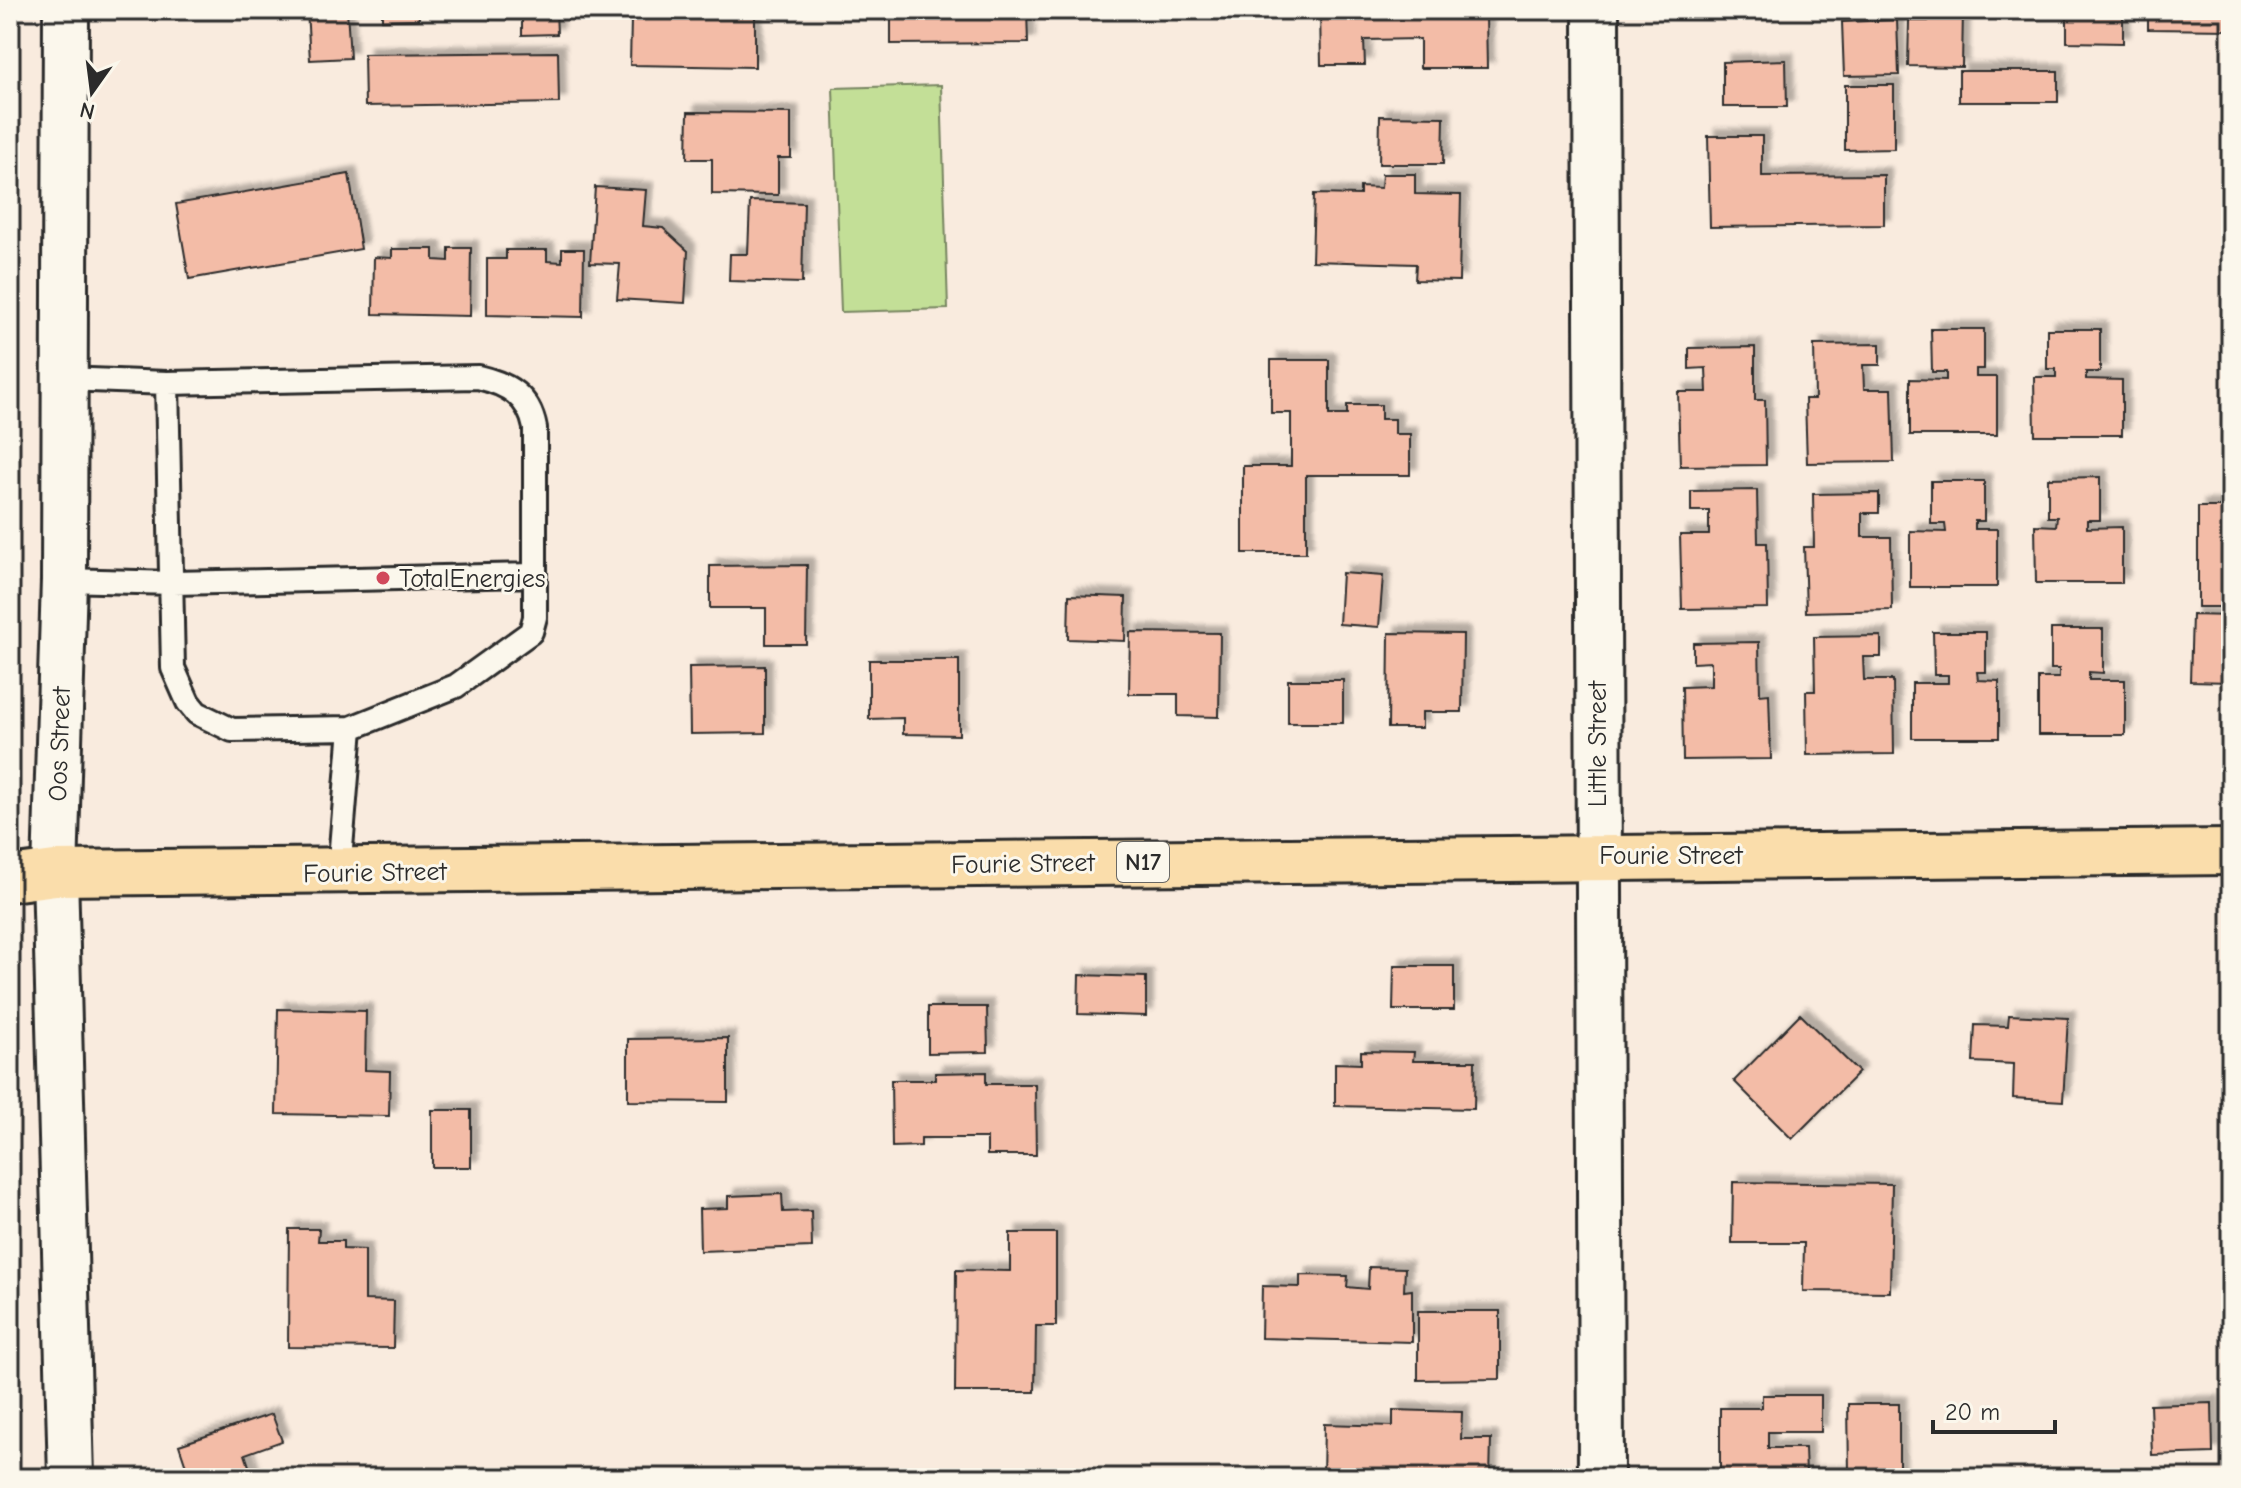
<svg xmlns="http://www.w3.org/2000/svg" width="2241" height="1488" font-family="'Comic Neue',sans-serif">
  <defs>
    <filter id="shadow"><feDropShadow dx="7" dy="-7" stdDeviation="2" flood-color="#0004"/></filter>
  </defs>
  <rect width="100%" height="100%" fill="#f9ebde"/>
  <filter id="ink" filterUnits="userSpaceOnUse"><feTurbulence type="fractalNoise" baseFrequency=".0125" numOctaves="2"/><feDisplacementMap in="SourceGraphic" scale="16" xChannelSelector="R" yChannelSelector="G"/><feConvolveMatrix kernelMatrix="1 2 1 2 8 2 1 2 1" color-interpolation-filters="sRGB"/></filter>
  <g filter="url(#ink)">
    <path fill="#c3df97" stroke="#778561" stroke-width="2" d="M 941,85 L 948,309 L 841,312 L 833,88 Z"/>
    <path fill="#f3bca7" stroke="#2b2b2b" stroke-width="2" filter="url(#shadow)" d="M 307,10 L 347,10 L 350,58 L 310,60 Z
      M 382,10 L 418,10 L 419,19 L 382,20 Z
      M 522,10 L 556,10 L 557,34 L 522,35 Z
      M 654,10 L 800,10 L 755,11 L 755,67 L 630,65 L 631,19 L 654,19 Z
      M 891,10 L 1027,10 L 1028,43 L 891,44 Z
      M 1127,10 L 1281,10 L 1280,18 L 1127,13 Z
      M 1320,10 L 1468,10 L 1468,15 L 1486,15 L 1487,68 L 1420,68 L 1420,39 L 1364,40 L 1365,65 L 1321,65 Z
      M 1929,10 L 1963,10 L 1962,67 L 1908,66 L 1909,21 L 1928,21 Z
      M 2067,10 L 2123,10 L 2123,43 L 2067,42 Z
      M 2148,10 L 2231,10 L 2231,30 L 2148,29 Z
      M 1897,20 L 1899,75 L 1844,76 L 1842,22 Z
      M 558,52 L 559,103 L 365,106 L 364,54 Z
      M 1786,60 L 1787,107 L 1723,107 L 1723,62 Z
      M 1959,71 L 2058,71 L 2058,102 L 1959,102 Z
      M 1845,85 L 1894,85 L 1894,149 L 1845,150 Z
      M 688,112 L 791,113 L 791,158 L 778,158 L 778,195 L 712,194 L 712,159 L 687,159 Z
      M 1380,116 L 1444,117 L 1443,164 L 1379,164 Z
      M 1708,136 L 1762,136 L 1762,176 L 1884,175 L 1884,225 L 1710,227 Z
      M 349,174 L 361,249 L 189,279 L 176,204 Z
      M 1382,174 L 1415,174 L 1415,194 L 1461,195 L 1459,281 L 1415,280 L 1416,264 L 1312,261 L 1314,194 L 1360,195 L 1360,187 L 1381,188 Z
      M 595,187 L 646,190 L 643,226 L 663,228 L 688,251 L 685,303 L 617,299 L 620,264 L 590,263 Z
      M 750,201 L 804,203 L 802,283 L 729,281 L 730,254 L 748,254 Z
      M 449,248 L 471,248 L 470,316 L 373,314 L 374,257 L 392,258 L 392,249 L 434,249 L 434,260 L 449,261 Z
      M 562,249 L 584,249 L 583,317 L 487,315 L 487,259 L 506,259 L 506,250 L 547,250 L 547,261 L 562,262 Z
      M 1931,329 L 1984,329 L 1984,369 L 1976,369 L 1976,377 L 1997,377 L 1997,435 L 1910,435 L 1910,379 L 1946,380 L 1946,372 L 1932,372 Z
      M 2047,329 L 2100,329 L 2100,372 L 2086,372 L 2086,379 L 2122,380 L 2122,435 L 2035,435 L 2034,377 L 2056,377 L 2056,369 L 2047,369 Z
      M 1880,344 L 1880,365 L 1863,365 L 1864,389 L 1892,389 L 1894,462 L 1807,463 L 1805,399 L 1815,399 L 1814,345 Z
      M 1755,347 L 1755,400 L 1765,400 L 1766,465 L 1680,466 L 1678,392 L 1707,392 L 1706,368 L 1689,369 L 1689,348 Z
      M 1271,360 L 1329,360 L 1329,415 L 1347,415 L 1347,405 L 1381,405 L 1381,419 L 1395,419 L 1395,434 L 1410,434 L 1410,475 L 1306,475 L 1306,553 L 1243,553 L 1243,466 L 1291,466 L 1291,413 L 1271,413 Z
      M 2100,477 L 2100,520 L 2087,520 L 2087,528 L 2122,527 L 2122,583 L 2036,583 L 2035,525 L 2056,526 L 2057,517 L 2048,517 L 2048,478 Z
      M 1931,481 L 1984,481 L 1984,521 L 1975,521 L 1975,529 L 1997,529 L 1997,587 L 1910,587 L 1910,531 L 1946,532 L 1945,524 L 1931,524 Z
      M 1757,490 L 1758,543 L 1767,543 L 1768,608 L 1682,609 L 1680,535 L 1709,535 L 1709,511 L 1691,511 L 1691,491 Z
      M 1879,493 L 1879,513 L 1862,513 L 1862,537 L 1891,537 L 1892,610 L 1806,612 L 1804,547 L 1814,547 L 1813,494 Z
      M 2198,507 L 2231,507 L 2231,607 L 2198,607 Z
      M 807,565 L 806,644 L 766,644 L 766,608 L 710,608 L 710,566 Z
      M 1342,573 L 1383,576 L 1379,627 L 1339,624 Z
      M 1069,595 L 1126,597 L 1125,641 L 1068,639 Z
      M 2192,615 L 2231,616 L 2231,682 L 2190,681 Z
      M 2051,629 L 2103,629 L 2103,673 L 2089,672 L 2089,680 L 2125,680 L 2125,735 L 2038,735 L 2038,678 L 2059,678 L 2059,669 L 2051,669 Z
      M 1130,632 L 1220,633 L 1219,717 L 1178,716 L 1178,694 L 1129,694 Z
      M 1933,632 L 1986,632 L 1986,672 L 1977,672 L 1978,680 L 1999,681 L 1999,738 L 1912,738 L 1912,683 L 1948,683 L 1948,675 L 1934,675 Z
      M 1389,633 L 1463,634 L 1462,712 L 1422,712 L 1422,728 L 1388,728 Z
      M 1881,636 L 1881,657 L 1863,657 L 1864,680 L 1893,680 L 1894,754 L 1807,755 L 1806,691 L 1815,691 L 1814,637 Z
      M 1759,642 L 1760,695 L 1769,694 L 1771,759 L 1683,760 L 1682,687 L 1711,686 L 1711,662 L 1693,663 L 1693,643 Z
      M 869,660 L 959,660 L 959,735 L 903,734 L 903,718 L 869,719 Z
      M 765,666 L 765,733 L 690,734 L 689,667 Z
      M 1288,680 L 1343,680 L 1343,723 L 1288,723 Z
      M 1394,966 L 1454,966 L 1454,1010 L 1393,1010 Z
      M 1079,975 L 1146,977 L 1146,1016 L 1078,1014 Z
      M 928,1007 L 987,1007 L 988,1052 L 928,1053 Z
      M 278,1009 L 366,1011 L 365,1070 L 390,1071 L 389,1116 L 276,1114 Z
      M 1800,1014 L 1859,1072 L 1792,1139 L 1734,1081 Z
      M 2009,1015 L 2068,1018 L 2063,1101 L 2013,1098 L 2014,1064 L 1973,1062 L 1975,1025 L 2008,1026 Z
      M 728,1038 L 728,1102 L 628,1101 L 628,1039 Z
      M 1361,1051 L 1414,1052 L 1413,1061 L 1475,1061 L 1474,1109 L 1335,1106 L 1335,1063 L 1361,1064 Z
      M 986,1072 L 986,1084 L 1035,1084 L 1036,1155 L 987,1155 L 987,1138 L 921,1138 L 921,1146 L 892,1147 L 891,1080 L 935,1080 L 935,1073 Z
      M 432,1110 L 471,1110 L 471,1167 L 432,1167 Z
      M 1733,1182 L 1892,1184 L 1890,1292 L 1803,1291 L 1804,1243 L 1732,1243 Z
      M 782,1194 L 783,1212 L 811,1211 L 812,1247 L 700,1251 L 699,1209 L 728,1208 L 728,1196 Z
      M 289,1229 L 319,1229 L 318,1241 L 343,1241 L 343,1249 L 365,1250 L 365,1300 L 394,1301 L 393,1348 L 288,1347 Z
      M 1010,1233 L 1056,1233 L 1056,1326 L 1036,1326 L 1035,1392 L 955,1392 L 956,1270 L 1010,1271 Z
      M 1369,1267 L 1405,1268 L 1404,1291 L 1412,1290 L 1412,1342 L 1261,1338 L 1262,1286 L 1300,1287 L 1300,1275 L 1348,1276 L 1347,1287 L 1368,1289 Z
      M 1418,1311 L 1500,1311 L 1500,1379 L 1418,1380 Z
      M 1762,1395 L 1821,1395 L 1821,1432 L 1768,1432 L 1768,1448 L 1805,1448 L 1806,1474 L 1849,1474 L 1848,1404 L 1899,1404 L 1899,1478 L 1720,1478 L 1720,1408 L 1762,1408 Z
      M 2212,1403 L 2213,1453 L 2152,1455 L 2150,1405 Z
      M 1393,1410 L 1462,1412 L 1461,1439 L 1491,1439 L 1490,1478 L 1323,1478 L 1324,1424 L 1393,1426 Z
      M 272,1414 L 282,1441 L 245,1454 L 253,1478 L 190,1478 L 179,1445 Z"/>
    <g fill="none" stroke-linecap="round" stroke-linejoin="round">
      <g stroke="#2b2b2b" stroke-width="28">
        <path id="service" d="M 65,379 L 167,383 L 478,377 C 508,384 529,396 535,428 L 535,617 L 531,632 L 456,686 L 351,728 L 232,730 L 197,713 L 188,702 L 173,668 L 167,383
          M 64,580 L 173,583 L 535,575
          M 339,872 L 351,728"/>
      </g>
      <g stroke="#2b2b2b" stroke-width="50">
        <path id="minor" d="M 1596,10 L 1601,1478
          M 55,873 L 71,1478"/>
      </g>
      <g stroke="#2b2b2b" stroke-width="50">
        <path id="tertiary" d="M 55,873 L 64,580 L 66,10"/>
      </g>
      <g stroke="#2b2b2b" stroke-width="50">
        <path id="trunk" d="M 10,879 L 55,873 L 2231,852"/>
      </g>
      <use href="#service" stroke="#fbf7ec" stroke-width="22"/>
      <use href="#minor" stroke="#fbf7ec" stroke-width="44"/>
      <use href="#tertiary" stroke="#fbf7ec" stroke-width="44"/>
      <use href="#trunk" stroke="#faddab" stroke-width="44"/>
    </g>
  </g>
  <circle fill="#d1495b" stroke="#fbf7ec" stroke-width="3" cx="383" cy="578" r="8"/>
  <g text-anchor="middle" stroke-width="6" stroke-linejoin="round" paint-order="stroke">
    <rect fill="#fbf7ec" stroke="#696865" stroke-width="2" x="1117" y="842" width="52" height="40" rx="6"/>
    <g font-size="24" font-weight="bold" fill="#2b2b2b">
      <text x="1143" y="870">N17</text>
    </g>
    <g font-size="26" fill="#2b2b2b" stroke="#fbf7ec" text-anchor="start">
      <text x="399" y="587">TotalEnergies</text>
    </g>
    <g font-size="26" fill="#2b2b2b" stroke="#fbf7ec">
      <text transform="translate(59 744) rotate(-88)" y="9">Oos Street</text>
      <text transform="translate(1597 744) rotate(-90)" y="9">Little Street</text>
      <text x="1671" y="864">Fourie Street</text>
      <text transform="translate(1023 863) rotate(-1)" y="9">Fourie Street</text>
      <text transform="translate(375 872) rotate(-1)" y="9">Fourie Street</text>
    </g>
  </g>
  <rect width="2241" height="1488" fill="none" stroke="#fbf7ec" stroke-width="40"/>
  <rect x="20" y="20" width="2201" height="1448" fill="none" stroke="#2b2b2b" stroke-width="3" filter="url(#ink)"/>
  <g transform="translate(92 92) rotate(194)" stroke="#fbf7ec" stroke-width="6" paint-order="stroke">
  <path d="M0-6L14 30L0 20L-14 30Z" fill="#2b2b2b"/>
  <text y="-12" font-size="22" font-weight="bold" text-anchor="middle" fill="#2b2b2b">N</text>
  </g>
  <path d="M1933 1420v12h122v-12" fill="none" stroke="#2b2b2b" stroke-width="4"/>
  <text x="1945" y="1420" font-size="24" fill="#2b2b2b" stroke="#fbf7ec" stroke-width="6" paint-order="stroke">20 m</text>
</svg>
